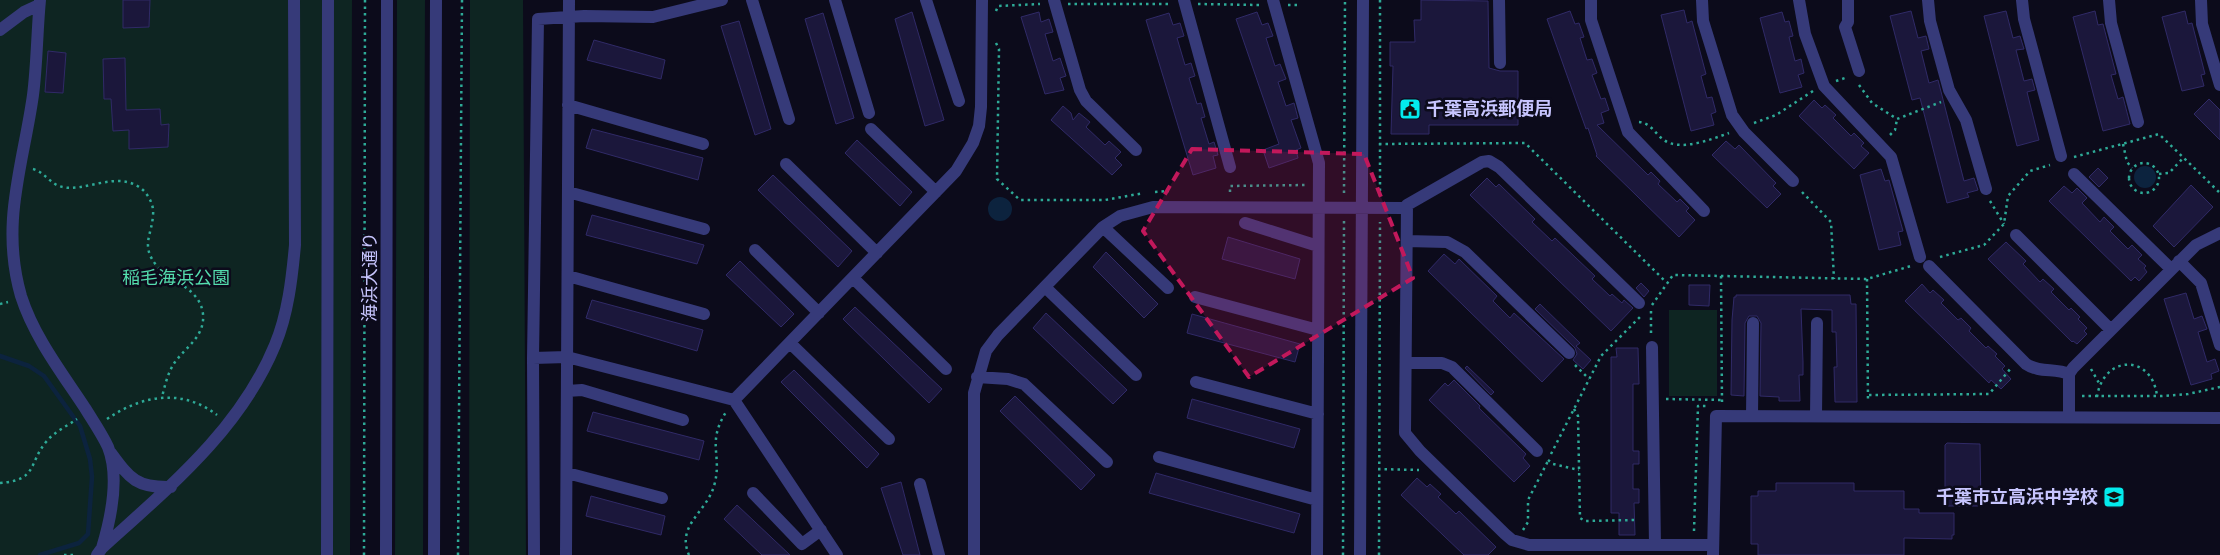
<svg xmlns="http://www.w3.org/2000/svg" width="2220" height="555" font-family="Overpass,'Noto Sans JP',sans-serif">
  <rect width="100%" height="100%" fill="#0c0b1b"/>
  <path fill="#0e2522" d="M 0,0 L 352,0 L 350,555 L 0,555 Z
    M 397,0 L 425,0 L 423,555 L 395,555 Z
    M 470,0 L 523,0 L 526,555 L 469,555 Z
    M 1669,310 L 1717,310 L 1717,396 L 1669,396 Z"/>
  <path fill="#0c233e" d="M2134 177a11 11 0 1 1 22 0a11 11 0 1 1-22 0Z
    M988 209a12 12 0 1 1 24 0a12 12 0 1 1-24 0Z"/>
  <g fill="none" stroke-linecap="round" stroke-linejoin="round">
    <path stroke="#0c233e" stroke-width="4.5" d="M 0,356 L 29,366 L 44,376 L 80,426 L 90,459 L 92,477 L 88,534 L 79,543 L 40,555"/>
  </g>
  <path fill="#1b173b" stroke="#302a67" d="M 123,0 L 150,0 L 149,27 L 123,28 Z
    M 1421,0 L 1488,1 L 1489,68 L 1500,71 L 1518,71 L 1518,125 L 1429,125 L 1429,134 L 1391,134 L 1393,66 L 1390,66 L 1390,42 L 1415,42 L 1414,20 L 1421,20 Z
    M 1684,10 L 1687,23 L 1692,21 L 1702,59 L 1706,74 L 1701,76 L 1707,98 L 1712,97 L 1716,112 L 1711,114 L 1714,125 L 1691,131 L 1661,15 Z
    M 1570,11 L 1575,24 L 1579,23 L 1584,37 L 1580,38 L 1587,60 L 1592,59 L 1597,73 L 1592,75 L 1601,99 L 1605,98 L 1609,110 L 1601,113 L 1604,123 L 1597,125 L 1648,175 L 1651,172 L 1660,181 L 1658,184 L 1677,202 L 1680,199 L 1689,208 L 1686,211 L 1695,220 L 1679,237 L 1596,156 L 1597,155 L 1588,128 L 1586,129 L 1547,19 Z
    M 1911,11 L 1918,38 L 1926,36 L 1929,49 L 1921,51 L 1929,83 L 1938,80 L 1964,181 L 1974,178 L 1978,190 L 1967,193 L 1969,197 L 1947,203 L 1920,98 L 1912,100 L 1890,16 Z
    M 2006,11 L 2013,38 L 2020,36 L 2024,49 L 2016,50 L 2024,81 L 2032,79 L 2035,90 L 2027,92 L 2039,140 L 2017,146 L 1984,16 Z
    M 2095,11 L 2098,25 L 2103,24 L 2116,74 L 2111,75 L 2118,99 L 2123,97 L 2130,124 L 2103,131 L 2073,17 Z
    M 2185,11 L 2188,24 L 2192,23 L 2205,74 L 2201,75 L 2204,86 L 2182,91 L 2162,17 Z
    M 912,12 L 944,120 L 925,126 L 895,19 Z
    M 1039,12 L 1041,22 L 1049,19 L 1053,32 L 1045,34 L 1053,61 L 1060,58 L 1066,76 L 1060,78 L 1064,90 L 1045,94 L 1021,17 Z
    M 1257,12 L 1262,25 L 1268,23 L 1273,36 L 1266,38 L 1275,66 L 1280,64 L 1286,79 L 1278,82 L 1286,106 L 1294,103 L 1298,118 L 1291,120 L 1301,148 L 1296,150 L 1298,158 L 1269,168 L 1263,150 L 1279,144 L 1236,19 Z
    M 1782,12 L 1785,22 L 1789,21 L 1793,36 L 1789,37 L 1795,61 L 1801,59 L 1804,73 L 1798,75 L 1802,87 L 1780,93 L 1760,18 Z
    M 823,13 L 854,118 L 836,124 L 805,19 Z
    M 1169,13 L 1173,25 L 1180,23 L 1184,36 L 1177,38 L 1185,65 L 1191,63 L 1195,76 L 1189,78 L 1197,104 L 1201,103 L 1205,117 L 1201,118 L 1209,144 L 1214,142 L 1218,155 L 1213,156 L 1216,168 L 1193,175 L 1146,20 Z
    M 739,21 L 771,129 L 755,135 L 721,26 Z
    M 594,40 L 665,60 L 661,79 L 587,60 Z
    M 48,51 L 66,53 L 63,93 L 45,92 Z
    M 125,58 L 126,110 L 160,109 L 161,125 L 169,124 L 168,147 L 129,149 L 129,130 L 113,131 L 111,99 L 104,99 L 103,59 Z
    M 2209,99 L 2220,110 L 2220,140 L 2194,114 Z
    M 1814,100 L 1822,108 L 1825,105 L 1836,115 L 1833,118 L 1851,136 L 1854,133 L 1864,143 L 1861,146 L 1869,153 L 1854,169 L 1799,116 Z
    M 1063,106 L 1071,113 L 1073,120 L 1079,113 L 1090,122 L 1086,127 L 1105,145 L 1109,141 L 1121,152 L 1115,158 L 1122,165 L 1112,175 L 1051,120 Z
    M 592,129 L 703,158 L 698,180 L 586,148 Z
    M 857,140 L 912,192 L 900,206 L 845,153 Z
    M 1726,141 L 1735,149 L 1739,145 L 1776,183 L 1773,186 L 1781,194 L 1767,208 L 1712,155 Z
    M 2098,168 L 2108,178 L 2099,187 L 2089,177 Z
    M 1881,169 L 1885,181 L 1889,180 L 1903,231 L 1898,232 L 1901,245 L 1879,250 L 1860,175 Z
    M 773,175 L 852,251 L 838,267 L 758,190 Z
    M 1487,178 L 1496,187 L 1499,184 L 1535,219 L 1532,222 L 1552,241 L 1555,238 L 1595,276 L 1592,279 L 1610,296 L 1612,294 L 1622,303 L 1624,300 L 1633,308 L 1611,331 L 1470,195 Z
    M 2191,185 L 2213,207 L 2174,247 L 2153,226 Z
    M 2064,186 L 2072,193 L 2077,188 L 2087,198 L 2082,203 L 2100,222 L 2104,217 L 2114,227 L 2110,231 L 2128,249 L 2132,245 L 2142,255 L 2138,259 L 2146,266 L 2144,268 L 2147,272 L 2139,281 L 2135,277 L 2131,281 L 2049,201 Z
    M 592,215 L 704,245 L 697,264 L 586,235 Z
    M 1228,237 L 1300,259 L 1295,279 L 1222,259 Z
    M 2006,242 L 2026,261 L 2023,264 L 2040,282 L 2043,279 L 2054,289 L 2051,292 L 2069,310 L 2071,308 L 2080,317 L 2078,319 L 2087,328 L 2084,331 L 2087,334 L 2077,344 L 2073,341 L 2072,342 L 1988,259 Z
    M 1106,252 L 1158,304 L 1144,318 L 1093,267 Z
    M 1444,254 L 1455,264 L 1459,259 L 1497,296 L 1493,301 L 1510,318 L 1514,313 L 1564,359 L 1542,382 L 1428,271 Z
    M 740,261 L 794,314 L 781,327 L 726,275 Z
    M 1641,283 L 1649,291 L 1644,297 L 1636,288 Z
    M 1922,284 L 1930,293 L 1933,290 L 1944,300 L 1941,303 L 1958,320 L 1961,318 L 1971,328 L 1969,331 L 1986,348 L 1988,346 L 1997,354 L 1995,356 L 2005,366 L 2002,369 L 2011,379 L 2001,389 L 1991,380 L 1989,383 L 1905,301 Z
    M 1689,285 L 1710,285 L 1709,306 L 1689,305 Z
    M 2186,293 L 2194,319 L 2202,316 L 2207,329 L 2198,332 L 2207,362 L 2215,359 L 2219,371 L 2211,374 L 2212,379 L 2191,385 L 2164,299 Z
    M 1736,295 L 1850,295 L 1851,304 L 1856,304 L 1857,402 L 1835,402 L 1834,367 L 1837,367 L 1836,332 L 1832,332 L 1832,310 L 1801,309 L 1803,362 L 1803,375 L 1799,375 L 1800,401 L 1779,401 L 1779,397 L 1760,396 L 1761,323 L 1757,316 L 1749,316 L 1745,323 L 1744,396 L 1731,395 L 1732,320 L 1734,297 L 1736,297 Z
    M 592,300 L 703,330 L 697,351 L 586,318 Z
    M 1540,304 L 1580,343 L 1576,346 L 1591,360 L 1583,369 L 1573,360 L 1577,354 L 1575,348 L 1535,309 Z
    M 855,307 L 942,389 L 929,403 L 843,319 Z
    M 1046,313 L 1127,390 L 1113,404 L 1033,328 Z
    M 1192,314 L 1300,344 L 1295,362 L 1187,333 Z
    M 1616,348 L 1638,348 L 1639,384 L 1633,384 L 1633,451 L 1639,451 L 1639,464 L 1633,464 L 1633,489 L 1639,489 L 1639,503 L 1634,503 L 1635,535 L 1619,535 L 1619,513 L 1611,513 L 1611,357 L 1617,357 Z
    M 1467,366 L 1494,392 L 1491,395 L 1465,368 Z
    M 794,370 L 879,454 L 867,468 L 781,382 Z
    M 1454,380 L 1480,406 L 1479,408 L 1526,454 L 1523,458 L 1530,466 L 1514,482 L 1429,400 L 1445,383 L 1448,386 Z
    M 1015,396 L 1095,475 L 1081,490 L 1000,411 Z
    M 1192,399 L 1300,429 L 1294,448 L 1187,418 Z
    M 593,412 L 704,441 L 699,460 L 587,431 Z
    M 1947,443 L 1980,444 L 1981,506 L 1945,506 L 1945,445 Z
    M 1156,473 L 1300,514 L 1294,533 L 1149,493 Z
    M 1417,478 L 1427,487 L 1430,484 L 1441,494 L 1438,497 L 1456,514 L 1459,511 L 1496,547 L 1488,555 L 1464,555 L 1401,495 Z
    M 901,482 L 920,555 L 903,555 L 881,488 Z
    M 1776,483 L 1854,483 L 1854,491 L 1904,491 L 1904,509 L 1919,509 L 1919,513 L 1954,513 L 1954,535 L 1952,535 L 1952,539 L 1904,538 L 1904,555 L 1758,555 L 1758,544 L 1751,544 L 1751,496 L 1758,496 L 1758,491 L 1776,491 Z
    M 591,496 L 665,516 L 661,535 L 586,516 Z
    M 737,505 L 790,555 L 762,555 L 724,519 Z"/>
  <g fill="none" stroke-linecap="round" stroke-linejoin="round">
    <path stroke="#2eaa97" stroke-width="2.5" stroke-dasharray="2.5 4" stroke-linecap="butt" d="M 1380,0 L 1380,196
      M 1068,4 L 1170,4
      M 1198,4 L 1260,5
      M 1288,5 L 1299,5
      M 996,11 L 998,6 L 1040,4
      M 996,43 L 999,49 L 997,179 L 1020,200 L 1105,200 L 1144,193
      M 1836,81 L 1848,77
      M 1859,85 L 1872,103 L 1897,119 L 1941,102
      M 1639,122 C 1651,123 1655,134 1664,140 C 1680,152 1712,139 1729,133
      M 1754,123 L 1776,115 L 1813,91
      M 1890,135 L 1895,130 L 1897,119
      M 1379,144 L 1525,143 L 1666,282
      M 2123,144 L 2127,162 L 2132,168
      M 2074,157 L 2159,134 L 2220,193
      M2129 178a15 15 0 1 1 30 0a15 15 0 1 1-30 0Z
      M 33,169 C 44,172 49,182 59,186 C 83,195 119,167 144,191 C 150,198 154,206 153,215 C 152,235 140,246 157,266 C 172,283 200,288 203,314 C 205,336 187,346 175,362 C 168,372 165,385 162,397
      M 2159,174 L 2169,173 L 2184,157
      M 1155,192 L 1169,191
      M 1230,192 L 1230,186 L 1305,185
      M 1802,192 L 1831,222 L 1834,279
      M 1344,193 L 1345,0
      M 1990,201 L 2004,224
      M 1940,257 L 1984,245 L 2004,224 L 2008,196 L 2030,171 L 2050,165
      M 1721,276 L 1722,402
      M 1867,279 L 1868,402
      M 0,304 L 8,302
      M 1652,305 L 1673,275 L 1867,279 L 1911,266
      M 1651,311 L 1651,333
      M 1575,365 L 1589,379
      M 2091,369 L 2099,383
      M 1869,395 L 1989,394 L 2012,367
      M 2082,396 L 2162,396 L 2188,394 L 2220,387
      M 2097,397 C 2103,355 2152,353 2157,396
      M 1666,399 L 1722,400
      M 1574,409 L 1578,416 L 1580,518 L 1585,521 L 1637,520
      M 107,419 C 142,395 182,388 217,415
      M 1551,454 L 1601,356 L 1641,316
      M 1548,460 L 1553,464 L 1579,470
      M 1378,469 L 1419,470
      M 0,483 C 38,480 28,464 46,442 C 54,432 67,426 77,419
      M 1523,530 L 1528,522 L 1528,500 L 1549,459
      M 1694,531 L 1698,406 L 1708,406
      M 64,555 L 73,555
      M 364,555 L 365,0
      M 458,555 L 462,0
      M 689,555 C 676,525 706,513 714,486 C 723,455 706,444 726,412
      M 1343,555 L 1344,221
      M 1379,555 L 1380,222"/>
    <path stroke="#363a79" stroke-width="12" d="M 40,0 C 37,31 37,64 33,95 C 23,166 0,223 21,296 C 34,337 62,373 85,408 C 93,421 102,434 108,447 C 120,477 111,518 102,548
      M 752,0 L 789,119
      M 835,0 L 869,113
      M 926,0 L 959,101
      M 1054,0 L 1080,90 L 1086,101 L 1136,150
      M 1184,0 L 1230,167
      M 1273,0 L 1319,163 L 1317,555
      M 1499,0 L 1500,63
      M 1591,0 L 1591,20 L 1628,132 L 1704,211
      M 1702,0 L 1703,21 L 1732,115 L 1744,132 L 1793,181
      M 1799,0 L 1805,34 L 1824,86 L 1891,157 L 1920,257
      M 1848,0 L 1848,22 L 1845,27 L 1859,71
      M 1928,0 L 1930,21 L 1949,90 L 1966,120 L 1986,189
      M 2022,0 L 2024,19 L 2061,156
      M 2109,0 L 2111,23 L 2138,122
      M 2201,0 L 2202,24 L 2220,85
      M 0,30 L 24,12 L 39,5
      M 568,105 L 703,144
      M 871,129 L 936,192
      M 786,164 L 877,253
      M 2074,174 L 2171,269
      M 568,192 L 704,229
      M 1245,223 L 1318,246
      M 1103,227 L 1168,288
      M 2016,235 L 2111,330
      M 1407,241 L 1447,242 L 1465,252 L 1569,353
      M 755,250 L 819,313
      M 2179,261 L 2201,283 L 2220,345
      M 1929,266 L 2026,364 C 2039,373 2055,368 2069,374
      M 568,276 L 704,314
      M 853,278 L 946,369
      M 1045,287 L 1136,375
      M 1195,297 L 1318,330
      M 1639,303 L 1499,167 L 1489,161 L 1482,162 L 1407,205 L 1405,433 L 1420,451 L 1505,534 L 1512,540 L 1529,545 L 1713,545
      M 790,343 L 889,439
      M 1652,347 L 1655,545
      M 533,358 L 567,357 L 734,400 L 837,555
      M 1406,363 L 1442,363 L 1452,367 L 1537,451
      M 977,377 L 1008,379 L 1024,384 L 1107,462
      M 1196,382 L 1318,414
      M 567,391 L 582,390 L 683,420
      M 734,400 L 956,171 L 973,143 L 979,126 L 981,107 L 982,0
      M 1752,416 L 1753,323
      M 1816,416 L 1817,323
      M 2069,417 L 2069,374 L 2073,368 L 2196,245 L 2220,233
      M 111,453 C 130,479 137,488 171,487
      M 1159,457 L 1317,500
      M 567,473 L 662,498
      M 920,484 L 939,555
      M 753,493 L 802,544 L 821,530
      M 97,555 L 102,548 C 168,488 240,430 275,345 C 288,314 292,278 295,245 L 294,0
      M 327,555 L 328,0
      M 386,555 L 387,0
      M 434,555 L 436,0
      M 534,555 L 533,358 L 538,19 L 584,16 L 653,17 L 722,0
      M 566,555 L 569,0
      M 974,555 L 974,393 L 986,351 L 998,335 L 1103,227 L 1120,216 L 1153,207 L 1407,208
      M 1360,555 L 1363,0
      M 1713,555 L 1716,416 L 2220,418"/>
  </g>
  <path fill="#c2185b" fill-opacity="0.2" stroke="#c2185b" stroke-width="4" stroke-dasharray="10 6" stroke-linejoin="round" d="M 1192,149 L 1364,154 L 1413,278 L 1249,377 L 1143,231 Z"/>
  <defs>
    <g id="civic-square" transform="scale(1.125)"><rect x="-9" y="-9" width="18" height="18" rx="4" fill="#03ebed" stroke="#0c0b1b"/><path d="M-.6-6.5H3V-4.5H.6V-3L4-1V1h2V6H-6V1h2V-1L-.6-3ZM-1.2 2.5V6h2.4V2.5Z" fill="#111"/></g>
    <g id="school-square" transform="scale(1.125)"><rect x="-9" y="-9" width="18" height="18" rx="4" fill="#03ebed" stroke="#0c0b1b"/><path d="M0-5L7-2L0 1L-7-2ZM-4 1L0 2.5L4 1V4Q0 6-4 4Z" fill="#111"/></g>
  </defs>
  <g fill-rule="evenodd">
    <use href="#civic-square" x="1410" y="109"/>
    <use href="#school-square" x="2114" y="497"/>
  </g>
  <g text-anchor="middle" stroke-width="5" stroke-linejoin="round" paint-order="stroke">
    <g font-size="18" font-weight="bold" fill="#c7c5fe" stroke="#0c0b1b" text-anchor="start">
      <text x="1426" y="115">千葉高浜郵便局</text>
      <text x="2098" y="503" text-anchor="end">千葉市立高浜中学校</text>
    </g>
    <g font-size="18" fill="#c7c5fe" stroke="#0c0b1b">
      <text transform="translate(370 277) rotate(-90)" y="6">海浜大通り</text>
    </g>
    <g font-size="18" fill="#54dcad" stroke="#0c0b1b">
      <text x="176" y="284">稲毛海浜公園</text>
    </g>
  </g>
</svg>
